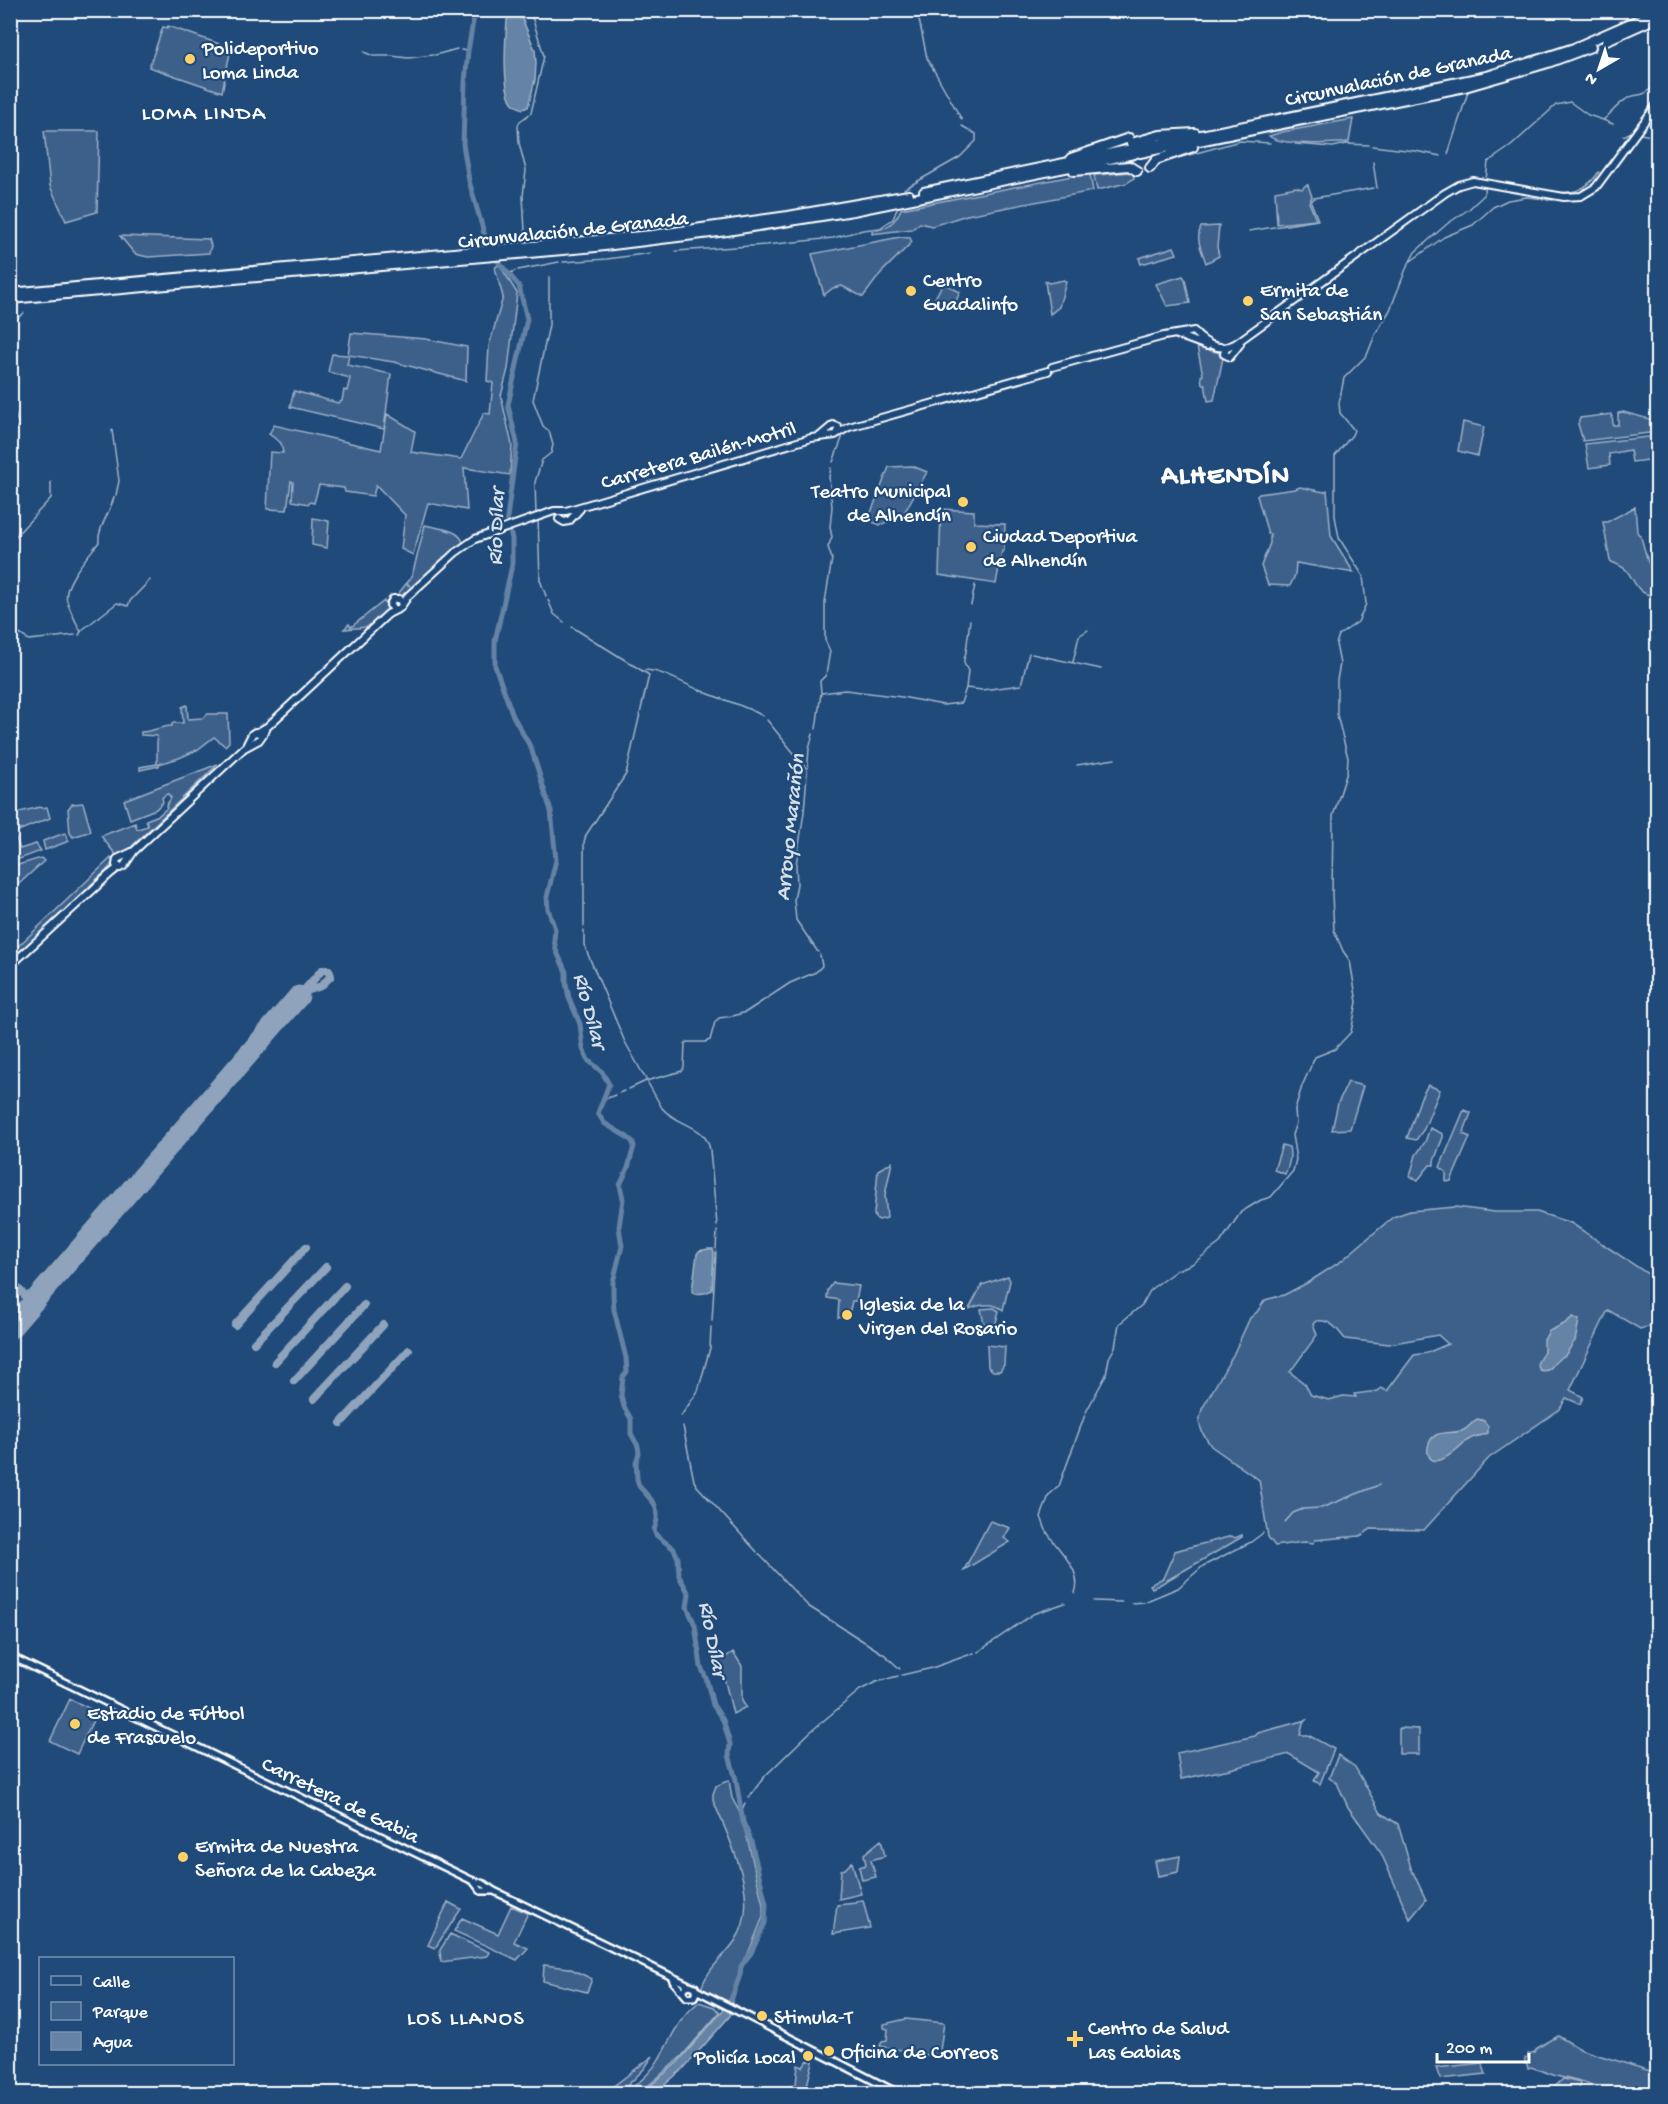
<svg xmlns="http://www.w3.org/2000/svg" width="1668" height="2104" font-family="'Gochi Hand',sans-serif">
  <rect width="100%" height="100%" fill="#1f4a7a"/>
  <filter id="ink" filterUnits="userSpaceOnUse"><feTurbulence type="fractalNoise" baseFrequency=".0167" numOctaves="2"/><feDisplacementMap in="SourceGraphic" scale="12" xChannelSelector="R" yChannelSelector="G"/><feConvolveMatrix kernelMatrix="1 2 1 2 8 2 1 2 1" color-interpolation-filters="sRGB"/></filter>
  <g filter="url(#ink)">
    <path fill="#3c618b" stroke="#9eb0c5" stroke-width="1.5" fill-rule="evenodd" d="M 168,26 L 231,48 L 222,92 L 149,67 L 163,27 L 167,28 Z
      M 1353,119 L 1349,142 C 1333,144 1280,146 1269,136 L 1282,132 Z
      M 44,131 L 99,131 L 97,212 L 66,221 L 50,186 Z
      M 1132,172 L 1134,178 L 1127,183 L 1097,190 L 1094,176 L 1096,175 Z
      M 1090,174 L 1093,191 L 967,215 L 932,226 L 920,223 L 912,229 L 872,234 L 872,231 C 887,229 895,223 901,209 L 1072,176 Z
      M 1306,185 L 1308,185 L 1312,197 L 1309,202 L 1316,220 L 1277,224 L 1275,191 L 1296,187 L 1302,189 Z
      M 1219,226 L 1217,247 L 1219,256 L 1206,263 C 1202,251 1195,239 1201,227 Z
      M 120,236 L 209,239 L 211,246 L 209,253 L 148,257 L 135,254 Z
      M 900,237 L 910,238 L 912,242 L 881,273 L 863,297 L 842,286 L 833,288 L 824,295 L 812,254 Z
      M 1174,247 L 1177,254 L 1141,264 L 1139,258 Z
      M 499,264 L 517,293 L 508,369 L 501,396 L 512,445 L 510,475 L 464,468 L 467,510 L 428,503 L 413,555 L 401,549 L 405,515 L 376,485 L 373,496 L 345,492 L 344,488 L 319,485 L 314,503 L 310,502 L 309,504 L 292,501 L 293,482 L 291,481 L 287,510 L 267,509 L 270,452 L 283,453 L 281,443 L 269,434 L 274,425 L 381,450 L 387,414 L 415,431 L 411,452 L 461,459 L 484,413 L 490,414 L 493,383 L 487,381 L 489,346 L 503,297 L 495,268 Z
      M 1183,276 L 1185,279 L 1190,303 L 1167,306 L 1156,284 Z
      M 1064,280 L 1066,282 L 1059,307 L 1050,314 L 1045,281 L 1049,283 Z
      M 943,283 L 960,292 L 955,303 L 948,300 L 945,305 L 934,300 Z
      M 351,333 L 426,339 L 467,347 L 466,381 L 394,362 L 349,355 L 347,365 L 391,374 L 384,429 L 290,407 L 294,391 L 338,403 L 342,401 L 344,390 L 347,391 L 350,378 L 328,372 L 332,354 L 348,355 Z
      M 1197,347 L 1220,353 L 1223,358 L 1214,400 L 1208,401 L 1205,384 L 1202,384 L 1201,376 L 1203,375 Z
      M 1623,412 L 1657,421 L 1657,432 L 1583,441 L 1578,424 L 1580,418 L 1612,414 L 1613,425 L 1618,425 L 1618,413 Z
      M 1463,422 L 1484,427 L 1478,456 L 1458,451 Z
      M 1657,436 L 1657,459 L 1632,462 L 1630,450 L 1609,454 L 1610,465 L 1589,468 L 1585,444 Z
      M 912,466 L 927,472 L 903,515 L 880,525 L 868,520 L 889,467 Z
      M 1300,487 L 1324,492 L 1327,490 L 1331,536 L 1354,573 L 1296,563 L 1295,575 L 1290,586 L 1268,585 L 1261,566 L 1270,543 L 1270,534 L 1268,534 L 1257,496 L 1259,494 L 1295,489 Z
      M 1635,507 L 1637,532 L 1641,537 L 1648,562 L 1657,583 L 1657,594 L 1654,596 C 1636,593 1636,583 1627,571 C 1623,566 1615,564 1610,561 L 1603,522 L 1607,522 Z
      M 941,509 L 974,511 L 974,523 L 1005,524 L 1004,551 L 1002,551 L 996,584 L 939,575 Z
      M 313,518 L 329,521 L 327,548 L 312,545 Z
      M 425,525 C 437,528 459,529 463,542 L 410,591 L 401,596 L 398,594 L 406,584 L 410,586 L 407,583 L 412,576 Z
      M 384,601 L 388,610 L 368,627 L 344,629 L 349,624 L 351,627 Z
      M 187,705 L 188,719 L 203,718 L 208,714 L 228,714 L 229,742 L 225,746 L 214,737 L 197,750 L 179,758 L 159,764 L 159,766 L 140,770 L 140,767 L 157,764 L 157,736 L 141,735 L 141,732 C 152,732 161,726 172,726 L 172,723 L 183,723 L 182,707 Z
      M 218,764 L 126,852 L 119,856 L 116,855 L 101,836 L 135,823 L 137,829 L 148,826 L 146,820 L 159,815 L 167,808 L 166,806 L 171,798 L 168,794 L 165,795 L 162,798 L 163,802 L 156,809 L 130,819 L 124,800 Z
      M 83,803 L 91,831 L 73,837 L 70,833 L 68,809 L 72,804 Z
      M 40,807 L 41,808 L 47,807 L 50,818 L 11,834 L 11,814 Z
      M 65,833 L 69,841 L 45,850 L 43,841 Z
      M 15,836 L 20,849 L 36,844 L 41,851 L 11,862 L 11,838 Z
      M 41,858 L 44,861 L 11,891 L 11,867 Z
      M 111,858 L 113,862 C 106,875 90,881 84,894 L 15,958 L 11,953 Z
      M 1348,1082 L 1363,1086 L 1350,1129 L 1332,1130 L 1338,1103 Z
      M 1428,1085 L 1440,1090 L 1424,1129 L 1416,1140 L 1407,1138 L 1421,1097 Z
      M 1464,1110 L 1471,1113 L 1463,1134 L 1470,1137 L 1451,1181 L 1446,1182 L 1446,1172 L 1440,1167 Z
      M 1430,1128 L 1443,1134 L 1443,1137 L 1434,1161 L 1434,1165 L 1430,1165 L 1418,1180 L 1410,1176 L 1416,1155 L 1425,1142 Z
      M 1282,1145 L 1289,1147 C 1291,1157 1290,1164 1285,1174 L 1274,1170 Z
      M 892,1162 L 885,1195 L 887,1218 L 879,1220 L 875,1218 L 874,1214 L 878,1170 Z
      M 1455,1207 L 1494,1212 L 1537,1212 L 1571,1223 L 1657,1280 L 1657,1320 L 1651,1326 L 1640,1329 L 1608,1310 L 1570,1390 L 1583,1397 L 1580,1404 L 1566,1398 L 1560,1409 L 1489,1458 L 1424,1530 L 1371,1529 L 1360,1536 L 1315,1540 L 1314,1543 L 1304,1542 L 1275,1546 L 1268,1537 L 1259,1480 L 1211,1446 L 1203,1434 L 1199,1423 L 1202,1409 L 1233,1355 L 1250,1318 L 1257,1312 L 1265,1300 L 1284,1295 L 1307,1283 L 1340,1262 L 1393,1217 L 1410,1211 ZM 1316,1321 C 1331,1319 1337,1329 1345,1339 L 1389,1344 L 1438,1335 L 1448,1344 L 1427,1353 L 1414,1355 L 1387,1391 L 1381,1388 L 1378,1391 L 1354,1394 L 1356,1397 L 1343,1396 L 1329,1400 L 1311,1395 L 1305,1384 L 1290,1372 L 1317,1335 L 1313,1324 Z
      M 1008,1276 L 1010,1281 L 1003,1310 C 993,1302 981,1304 969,1309 L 982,1285 Z
      M 833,1283 L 859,1286 L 856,1301 L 852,1301 L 850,1310 L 844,1312 L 845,1317 L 838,1318 L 839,1300 L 827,1298 L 828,1290 Z
      M 994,1308 L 999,1311 L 995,1326 L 984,1324 L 981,1309 Z
      M 987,1345 L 1005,1347 L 1004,1365 L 1000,1371 L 993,1371 L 988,1367 Z
      M 990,1521 L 1010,1528 L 1004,1538 L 1010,1542 L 964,1570 Z
      M 1242,1535 L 1242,1537 L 1159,1585 L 1152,1588 L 1150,1585 L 1163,1578 L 1175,1551 L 1232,1536 L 1235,1538 Z
      M 733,1652 L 742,1666 L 742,1701 L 746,1707 L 733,1714 L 720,1661 Z
      M 70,1699 L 97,1712 L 77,1754 L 50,1741 Z
      M 1306,1720 L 1303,1723 L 1300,1735 L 1308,1735 L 1334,1749 L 1320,1784 L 1314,1781 L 1319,1772 L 1289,1754 L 1230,1769 L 1181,1779 L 1177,1753 L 1255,1736 L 1258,1733 Z
      M 1399,1728 L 1419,1729 L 1419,1754 L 1399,1754 Z
      M 1338,1755 L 1355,1767 L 1381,1813 L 1398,1824 L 1411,1868 L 1426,1900 L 1410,1919 L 1381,1853 L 1348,1807 L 1337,1783 L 1329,1778 Z
      M 729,1780 L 732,1798 L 739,1811 L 748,1841 L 763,1905 L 763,1917 L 728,2003 L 701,1990 C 705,1971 725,1956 735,1941 C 763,1900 729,1840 713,1800 L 713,1794 L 716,1786 Z
      M 881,1840 L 885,1856 L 871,1860 L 876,1877 L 862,1880 L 859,1867 L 866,1865 L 864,1854 Z
      M 1180,1856 L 1178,1872 L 1158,1876 L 1155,1861 Z
      M 852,1862 L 861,1894 L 839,1899 L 841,1870 L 845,1869 Z
      M 863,1900 L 870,1928 L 833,1934 L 837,1905 L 856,1903 L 856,1901 Z
      M 448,1902 L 461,1909 L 435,1948 L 428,1945 Z
      M 511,1906 L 528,1913 L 514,1942 L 528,1948 L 517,1960 L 454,1931 L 462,1918 L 498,1934 Z
      M 450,1934 L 489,1952 L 487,1956 L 441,1962 L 440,1950 Z
      M 544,1965 L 569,1968 L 592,1979 L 587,1992 L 543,1981 Z
      M 699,2002 L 714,2007 L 720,2012 L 682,2056 L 655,2080 L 639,2093 L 626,2093 C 638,2083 651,2073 659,2059 C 671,2039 679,2017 699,2002 Z
      M 906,2019 L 944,2023 L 939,2057 L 880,2046 L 882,2041 L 887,2040 L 888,2029 L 884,2028 L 884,2024 Z
      M 1558,2036 L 1582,2050 L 1657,2073 L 1657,2093 L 1597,2093 L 1597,2086 L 1556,2076 L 1531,2067 L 1528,2068 L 1525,2058 L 1528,2057 L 1528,2054 L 1535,2052 L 1537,2048 Z
      M 653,2056 L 644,2069 L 621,2092 L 609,2093 L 611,2088 Z
      M 812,2057 L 814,2058 L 805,2093 L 791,2093 L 791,2085 L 796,2084 L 798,2065 L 803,2067 L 808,2060 L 810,2061 Z
      M 1482,2063 L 1486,2074 L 1440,2079 L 1436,2068 Z
      M 1563,2079 L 1580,2083 L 1579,2093 L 1548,2093 Z"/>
    <path fill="#6583a4" stroke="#a3b5c8" stroke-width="1.5" d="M 508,11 L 519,11 L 535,50 L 536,63 L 535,80 L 528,107 L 523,109 C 519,107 514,106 512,102 C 501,86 506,30 508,11 Z
      M 708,1249 L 713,1249 L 714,1253 L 712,1290 L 705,1293 L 694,1294 L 692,1291 L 697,1254 L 699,1251 Z
      M 1573,1317 L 1579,1320 L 1575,1341 C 1570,1345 1571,1348 1567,1353 C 1563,1358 1563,1355 1559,1359 C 1551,1365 1551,1373 1540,1370 L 1537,1364 L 1544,1351 L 1544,1340 L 1549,1331 L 1564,1324 Z
      M 1478,1419 L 1484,1421 L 1488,1426 L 1488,1433 C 1482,1436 1476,1435 1470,1439 C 1459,1445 1453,1456 1440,1460 C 1425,1465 1424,1442 1436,1435 C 1445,1431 1455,1434 1464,1430 C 1470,1427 1472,1421 1478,1419 Z
      M 725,2008 L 732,2012 L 729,2017 L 684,2068 L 655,2093 L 642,2093 L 678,2062 Z"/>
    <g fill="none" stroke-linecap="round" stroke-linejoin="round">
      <path stroke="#a3b5c8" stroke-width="1.5" d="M 917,10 L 927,58 L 962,120
        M 461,50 L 468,51
        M 364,52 L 373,56
        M 435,55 L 457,49
        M 374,56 L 389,56
        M 391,56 L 408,58 L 433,55
        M 1603,120 L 1613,124
        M 1640,134 L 1658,137
        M 1623,136 L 1632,132
        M 1295,144 L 1333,147 L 1346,144 L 1369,145
        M 1372,146 L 1415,151 L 1441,156
        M 1448,154 L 1468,92
        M 1171,160 L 1240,141 L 1270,143
        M 1373,162 L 1377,188
        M 1486,180 L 1488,162 L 1511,146 L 1556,105 L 1570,102 L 1588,115 L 1603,120 C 1611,114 1617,105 1625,100 C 1638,90 1642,103 1658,80
        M 904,189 L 960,157 L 976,141 L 976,134 L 962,126
        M 1554,192 C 1575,194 1587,189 1599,172
        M 525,231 L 523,196 L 526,170 L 519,143 L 518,125 L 520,121 L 531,113 L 544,56 L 530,10
        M 1249,231 L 1318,220 L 1311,202 L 1314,198 L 1374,188
        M 676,251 L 766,245 L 833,238 L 863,230 L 880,228 L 893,219 L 897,209
        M 1411,261 L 1444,237 L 1473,225 L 1493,207 L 1508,200 L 1527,197 L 1553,200
        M 563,262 L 607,259 L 651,253
        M 518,270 L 559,262
        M 508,274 L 515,271
        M 10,324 L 24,313
        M 10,396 L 18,423
        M 112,430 L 119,481 L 116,495
        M 10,435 L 18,426
        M 833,462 L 844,433
        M 536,515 L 535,482 L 542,460 L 551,453 L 553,445 L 549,431 L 543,426 L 533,400 L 549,325 L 549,277
        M 538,519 L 540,580 L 546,596
        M 10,542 L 51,498 L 51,482
        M 548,600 L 554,614 L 564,622
        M 971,605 L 975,585
        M 572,627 L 649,675 L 626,774 L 586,835 L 584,842 L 584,926
        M 10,628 L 29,640 L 75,635
        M 81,632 C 76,622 70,611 67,601 C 62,584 89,555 99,542 C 97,529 111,511 114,497
        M 79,635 L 82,630 L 117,603 L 128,606 L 130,601 L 150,580
        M 1032,654 L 1101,669
        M 1073,662 L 1079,636 L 1088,630
        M 645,670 C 665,671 683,684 702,691 C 722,700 744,705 763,716
        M 966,688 L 968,671 L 964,663 L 964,659 L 966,652 L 970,620
        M 822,693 L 845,690 L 902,697 L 943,705 L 961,703 L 966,688 L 982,690 L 1021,685 L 1029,653
        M 767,720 L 806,768
        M 816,729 L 821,693 L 820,681 L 826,675 L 830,651 L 825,640 L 825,602 L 832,559 L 828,547 L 832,537 L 830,527 L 832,507 L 829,477 L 831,468
        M 813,734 L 809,749 L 804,812 L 796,865 L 797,884 L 794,900 L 796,920 L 818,952
        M 1077,765 L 1115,759
        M 584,930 L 584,945 L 625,1042 L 662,1108 C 677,1126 706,1124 710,1150 L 717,1225
        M 1312,1064 L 1315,1057 L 1335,1049 L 1351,1032 L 1357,1002 L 1350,961 L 1343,951 L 1334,930 L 1332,895 L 1333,816 L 1347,772 L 1348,758 L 1337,715 L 1337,680 L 1340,664 L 1336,644 L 1339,635 L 1358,622 L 1366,604 L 1363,576 L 1339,538 L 1335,516 L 1335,456 L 1352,435 L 1354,430 L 1340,413 L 1339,403 L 1344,378 L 1367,355 L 1375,335 L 1390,310 L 1406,269 L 1415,252 L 1447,224 L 1469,209 L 1484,195 L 1486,185
        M 629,1089 L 646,1081 L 682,1071 L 684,1067 L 685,1044 L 687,1042 L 705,1042 L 710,1040 L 715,1022 L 719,1018 L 733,1016 L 746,1012 L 790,983 L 816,972 L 822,966 L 820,955
        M 619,1093 L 624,1091
        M 603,1100 L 615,1095
        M 716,1249 L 717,1231
        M 712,1321 L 716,1252
        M 681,1416 L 698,1391 L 710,1348 L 711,1327
        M 683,1426 L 694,1481 L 697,1486 L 757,1552
        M 1285,1522 L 1293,1513 L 1303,1509 L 1321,1508 L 1379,1485
        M 759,1554 L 808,1606 L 885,1655 L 900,1669
        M 1075,1593 C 1084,1569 1056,1550 1046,1530 C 1044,1526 1043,1521 1041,1517 L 1049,1495 L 1059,1486 L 1086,1412 L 1106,1375 L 1109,1358 L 1115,1347 L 1119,1324 L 1142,1305 L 1151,1289 L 1177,1270 L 1192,1264 L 1220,1243 L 1241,1212 L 1261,1200 L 1271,1197 L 1293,1171 L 1296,1159 L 1292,1135 L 1296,1123 L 1295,1109 L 1302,1086 L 1311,1066
        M 1094,1601 L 1122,1602
        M 1131,1603 L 1144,1602 L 1178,1588 L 1203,1566 L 1251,1542 L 1263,1533
        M 978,1652 L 1033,1614 L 1065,1603
        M 902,1675 L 932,1668 L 974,1653
        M 749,1797 L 765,1776 L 809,1733 L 860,1690 L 876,1682 L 898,1676
        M 742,1810 L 745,1803"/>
      <path stroke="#6583a4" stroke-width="5" d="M 475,10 L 468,51 L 465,82 L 463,144 L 469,181 L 486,240 L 496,259 L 519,286 L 527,319 L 508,405 L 517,443 L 508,510 L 507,519 L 512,539 L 512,565 L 495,641 L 495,666 L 513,716 L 531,748 L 551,811 L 556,860 L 547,897 L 548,909 L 555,929 L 554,940 L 556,950 L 566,972 L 566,983 L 569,998 L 580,1024 L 583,1049 L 588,1060 L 602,1072 L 609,1084 L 598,1113 L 604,1123 L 627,1137 L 632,1141 L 634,1146 L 628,1168 L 620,1185 L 623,1199 L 619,1227 L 622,1246 L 613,1282 L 613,1295 L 614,1310 L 626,1358 L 627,1372 L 623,1377 L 621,1395 L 624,1407 L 631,1419 L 631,1434 L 638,1446 L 639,1453 L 636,1462 L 637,1479 L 639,1486 L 654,1503 L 657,1512 L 657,1520 L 654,1530 L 656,1535 L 674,1549 L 678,1558 L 679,1576 L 689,1594 L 687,1607 L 695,1625 L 701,1667 L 706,1678 L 713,1705 L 723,1720 L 730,1744 L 729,1755 L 736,1780 L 743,1822 L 751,1841 L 766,1904 L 765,1923 L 751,1953 L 741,1966 L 740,1975 L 728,2009"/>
      <path stroke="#8fa4bc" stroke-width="8" d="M 299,996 L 322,970 L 329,970 L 331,976 L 321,986 L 301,993
        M 10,1282 C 20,1291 32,1297 26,1311
        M 26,1295 L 34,1297 L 41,1294
        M 235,1325 L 306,1247
        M 254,1343 L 326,1267
        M 275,1362 L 345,1286
        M 294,1381 L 364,1305
        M 314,1399 L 383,1325
        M 341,1423 L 409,1350"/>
      <path stroke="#8fa4bc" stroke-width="21" d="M 10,1329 L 299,996"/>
      <g stroke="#fff" stroke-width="10">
        <path id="secondary" d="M 10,1656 L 124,1711
          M 121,1710 L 471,1880 L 484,1884 L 494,1891 L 689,1985
          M 474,1882 L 481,1891 L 492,1891
          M 673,1981 L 687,1997 L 694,1997 L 697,1991 L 695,1987 L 690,1985 L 685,1987 L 683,1992
          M 696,1990 L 900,2094"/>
      </g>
      <g stroke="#fff" stroke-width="10">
        <path id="primary" d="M 1177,335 L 1207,346
          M 1198,336 C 1209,346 1222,351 1235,344 L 1445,193 L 1459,185 L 1473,181 L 1564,197 L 1581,196 L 1596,187 L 1658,103
          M 1226,348 L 1224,354 L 1230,357 L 1240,344
          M 1052,367 L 1164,336 L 1194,331 L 1198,336
          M 820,436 L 833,425 L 838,427 L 838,433
          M 559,519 L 564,522 L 569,521 L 580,509
          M 395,610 L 390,605 L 393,599 L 399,599 L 402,604
          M 258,732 L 268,726 L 388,614 L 400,608 L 408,596 L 455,553 L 475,539 L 554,511 L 566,511 L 811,438 L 835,435 L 849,427 L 1048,371
          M 246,746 L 252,734 L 255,732 L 259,733
          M 134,851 L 117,859 L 116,865 L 120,868 L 124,866 L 134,851 L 244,748 L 259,740 L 266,730
          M 10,966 L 110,874 L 119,867"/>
      </g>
      <g stroke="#fff" stroke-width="12">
        <path id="motorway" d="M 1607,40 L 1654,19
          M 1131,143 L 1160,135 L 1195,133
          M 1138,148 L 1487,76 L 1574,48 L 1658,11
          M 1140,153 L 1465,87 L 1548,63 L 1591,47
          M 1071,158 L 1129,138
          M 1150,168 L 1156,160 L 1193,147
          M 1074,171 L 1129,166 L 1137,171
          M 924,192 L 1132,149
          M 10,293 L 652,235 L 788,216 L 909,195
          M 10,299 L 596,247 L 727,231 L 853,211 L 1134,154"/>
      </g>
      <use href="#secondary" stroke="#1f4a7a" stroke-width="5"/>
      <use href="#primary" stroke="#1f4a7a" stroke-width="6"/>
      <use href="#motorway" stroke="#1f4a7a" stroke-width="8"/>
    </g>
  </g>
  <g fill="#ffd166" stroke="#1f4a7a" stroke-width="2">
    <circle cx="190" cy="59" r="6"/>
    <circle cx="911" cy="291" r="6"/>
    <circle cx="1248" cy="301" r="6"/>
    <circle cx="963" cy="502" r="6"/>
    <circle cx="971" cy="547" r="6"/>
    <circle cx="847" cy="1315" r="6"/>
    <circle cx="75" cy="1724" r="6"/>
    <circle cx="183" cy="1857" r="6"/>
    <circle cx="762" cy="2016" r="6"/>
    <path d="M1072 2030h6v6h6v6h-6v6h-6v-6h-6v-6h6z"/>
    <circle cx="829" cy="2051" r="6"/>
    <circle cx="808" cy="2056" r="6"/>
  </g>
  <g text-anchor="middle" stroke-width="4.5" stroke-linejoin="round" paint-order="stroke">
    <g font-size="21" fill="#fff" stroke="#1f4a7a" text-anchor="start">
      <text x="202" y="54">Polideportivo<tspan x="202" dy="24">Loma Linda</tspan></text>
      <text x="923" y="286">Centro<tspan x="923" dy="24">Guadalinfo</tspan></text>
      <text x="1260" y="296">Ermita de<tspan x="1260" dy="24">San Sebastián</tspan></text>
      <text x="951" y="497" text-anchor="end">Teatro Municipal<tspan x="951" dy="24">de Alhendín</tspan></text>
      <text x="983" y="542">Ciudad Deportiva<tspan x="983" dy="24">de Alhendín</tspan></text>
      <text x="859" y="1310">Iglesia de la<tspan x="859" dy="24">Virgen del Rosario</tspan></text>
      <text x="87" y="1719">Estadio de Fútbol<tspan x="87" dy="24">de Frascuelo</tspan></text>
      <text x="195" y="1852">Ermita de Nuestra<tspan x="195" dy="24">Señora de la Cabeza</tspan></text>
      <text x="774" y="2023">Stimula-T</text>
      <text x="1088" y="2034">Centro de Salud<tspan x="1088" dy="24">Las Gabias</tspan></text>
      <text x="841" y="2058">Oficina de Correos</text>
      <text x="796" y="2063" text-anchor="end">Policía Local</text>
    </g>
    <g font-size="21" fill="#fff" stroke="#1f4a7a">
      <text transform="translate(1398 75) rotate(-12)" y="7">Circunvalación de Granada</text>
      <text transform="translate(573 229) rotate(-6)" y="7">Circunvalación de Granada</text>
      <text transform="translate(698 454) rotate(-16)" y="7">Carretera Bailén-Motril</text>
      <text transform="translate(341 1799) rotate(26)" y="7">Carretera de Gabia</text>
    </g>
    <g font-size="22" letter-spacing="1.5" fill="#fff" stroke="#1f4a7a">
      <text x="204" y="119">LOMA LINDA</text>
      <text x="466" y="2024">LOS LLANOS</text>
    </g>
    <g font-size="22" font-style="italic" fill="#d8e0e8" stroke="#1f4a7a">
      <text transform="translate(494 527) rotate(-88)" y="8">Río Dílar</text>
      <text transform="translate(788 827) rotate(-84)" y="8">Arroyo Marañón</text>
      <text transform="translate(592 1010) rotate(75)" y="8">Río Dílar</text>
      <text transform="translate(715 1639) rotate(79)" y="8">Río Dílar</text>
    </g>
    <g font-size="27" font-weight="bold" letter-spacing="1.5" fill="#fff" stroke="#1f4a7a">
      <text x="1226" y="483">ALHENDÍN</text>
    </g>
  </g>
  <rect width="1668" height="2104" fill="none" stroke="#1f4a7a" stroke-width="36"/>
  <rect x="18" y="18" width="1632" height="2068" fill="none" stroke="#fff" stroke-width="2" filter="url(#ink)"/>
  <rect x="39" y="1957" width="195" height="108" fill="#1f4a7a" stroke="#7992af" stroke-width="1.5"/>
  <rect x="51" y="1976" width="30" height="9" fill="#1f4a7a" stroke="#7992af" stroke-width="1.5"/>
  <text x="93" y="1987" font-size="18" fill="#ffffff">Calle</text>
  <rect x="51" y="2002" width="30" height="18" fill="#3c618b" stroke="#7992af" stroke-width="1.5"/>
  <text x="93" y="2017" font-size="18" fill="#ffffff">Parque</text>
  <rect x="51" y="2032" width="30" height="18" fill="#6583a4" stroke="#7992af" stroke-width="1.5"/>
  <text x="93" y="2047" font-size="18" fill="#ffffff">Agua</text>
  <g transform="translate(1599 69) rotate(219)" stroke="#1f4a7a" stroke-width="4.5" paint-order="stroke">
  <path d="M0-4.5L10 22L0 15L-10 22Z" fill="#ffffff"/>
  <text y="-9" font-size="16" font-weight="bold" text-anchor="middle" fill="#ffffff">N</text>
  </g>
  <path d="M1437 2053v9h92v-9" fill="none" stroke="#ffffff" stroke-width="3"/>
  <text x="1446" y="2053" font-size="18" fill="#ffffff" stroke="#1f4a7a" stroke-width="4.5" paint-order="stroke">200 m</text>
</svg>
